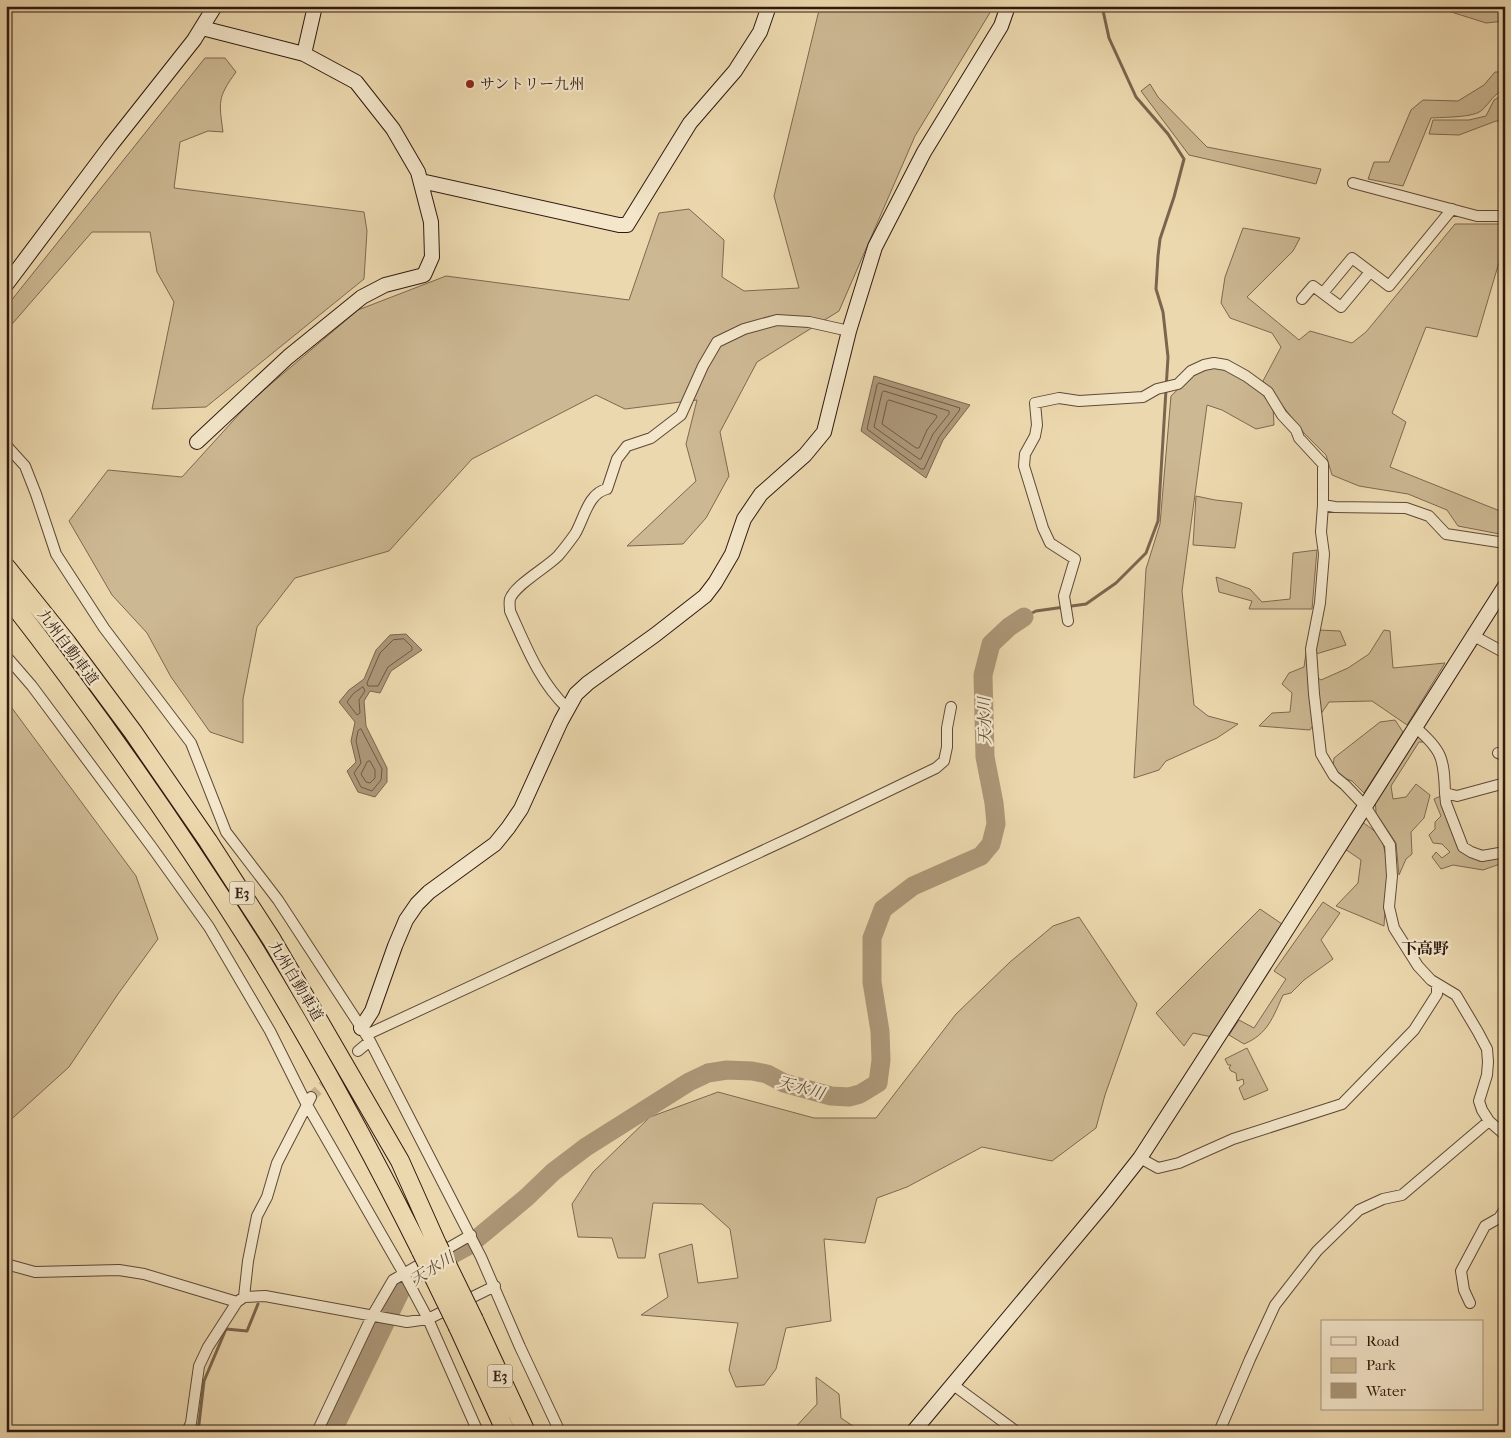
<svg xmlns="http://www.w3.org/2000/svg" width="1511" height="1438" font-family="'IM FELL French Canon','Noto Serif JP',serif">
  <rect width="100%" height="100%" fill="#ecd8ae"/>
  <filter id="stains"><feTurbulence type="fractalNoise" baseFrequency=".004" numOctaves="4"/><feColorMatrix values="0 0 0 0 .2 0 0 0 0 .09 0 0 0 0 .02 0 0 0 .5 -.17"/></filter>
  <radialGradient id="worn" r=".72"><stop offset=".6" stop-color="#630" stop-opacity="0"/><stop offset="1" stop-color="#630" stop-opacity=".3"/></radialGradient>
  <path fill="#ccb893" stroke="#7e6851" d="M 820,6 L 994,6 L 915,136 L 839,311 L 757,362 L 720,432 L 729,476 L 706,518 L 683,544 L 627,546 L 696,481 L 686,444 L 697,400 L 625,409 L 596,395 L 472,459 L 389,551 L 295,578 L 257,627 L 243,699 L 243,743 L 210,732 L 171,677 L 147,633 L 112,595 L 69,521 L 108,470 L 182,477 L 252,400 L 358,310 L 446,276 L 629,300 L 659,213 L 689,209 L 724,240 L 722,277 L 744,291 L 799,288 L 774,196 Z
    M 1445,6 L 1505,6 L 1505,21 L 1486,23 L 1445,10 Z
    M 205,58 L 225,58 L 236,72 C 217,98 219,102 223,132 L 208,131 L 180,142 L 174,188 L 364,212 L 367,231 L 364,279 L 206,407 L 152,409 L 174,302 L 157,272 L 150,232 L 92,232 L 6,331 L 6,307 Z
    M 1495,72 L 1505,72 L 1505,89 C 1492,95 1491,102 1482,110 C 1474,118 1443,117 1431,118 L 1403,186 L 1368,179 L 1374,162 L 1389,162 L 1411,110 L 1423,100 L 1458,101 L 1484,85 Z
    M 1150,84 L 1158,97 L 1207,147 L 1321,169 L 1316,184 L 1189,155 L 1141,91 Z
    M 1505,94 L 1505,121 L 1496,121 L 1459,135 L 1429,134 L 1433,120 L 1469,120 L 1486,116 L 1494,100 Z
    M 1455,224 L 1505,224 L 1505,242 L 1477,337 L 1426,327 L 1392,413 L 1406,422 L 1390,467 L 1505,513 L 1505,535 L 1458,526 L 1447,510 L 1408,494 L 1359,486 L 1332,475 L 1326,455 L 1304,433 L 1263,381 L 1281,347 L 1272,333 L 1230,318 L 1221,303 L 1225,277 L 1243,228 L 1300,238 L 1293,251 L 1247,297 L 1299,340 L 1310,331 L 1352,343 L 1366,332 Z
    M 1200,368 L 1225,368 L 1251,382 L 1273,406 L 1274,425 L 1256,429 L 1222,410 L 1207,405 L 1182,591 L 1194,705 L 1208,716 L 1238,724 L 1217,738 L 1166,761 L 1159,770 L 1134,778 L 1146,569 L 1160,524 L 1171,396 Z
    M 1196,496 L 1215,500 L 1242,503 L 1235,548 L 1193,545 Z
    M 1317,550 L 1312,609 L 1249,609 L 1252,601 L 1219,592 L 1216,577 L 1250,589 L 1262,602 L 1290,599 L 1293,553 Z
    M 1318,630 L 1340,631 L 1346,645 L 1316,654 L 1312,673 L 1321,680 L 1348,668 L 1369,654 L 1384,630 L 1390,631 L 1393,668 L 1445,663 L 1407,725 L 1372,701 L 1329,702 L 1310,730 L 1259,726 L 1272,713 L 1290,712 L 1292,693 L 1282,684 L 1289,673 L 1304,667 L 1308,639 Z
    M 6,700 L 136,876 L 158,939 L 118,994 L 69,1067 L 6,1124 Z
    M 1395,720 L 1403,732 L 1364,793 L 1352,781 L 1338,776 L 1333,769 L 1334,758 L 1380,722 Z
    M 1418,736 L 1423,742 L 1419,742 L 1391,786 L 1393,799 L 1406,797 L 1416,784 L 1430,795 L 1424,818 L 1411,832 L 1412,854 L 1406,859 L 1399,875 L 1396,843 L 1376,813 L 1375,797 Z
    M 1443,795 L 1446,803 L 1447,820 L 1461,851 L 1479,861 L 1498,856 L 1500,864 L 1483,870 L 1453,865 L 1441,869 L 1432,857 L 1436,852 L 1442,858 L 1450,852 L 1442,844 L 1433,843 L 1429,835 L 1435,829 L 1435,822 L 1441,816 L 1434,799 Z
    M 1362,822 C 1371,828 1380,834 1383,844 C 1391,868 1385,902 1384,926 L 1336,906 L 1358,883 L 1361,860 L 1345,849 Z
    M 1323,902 L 1340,913 L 1321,940 L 1333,959 L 1304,980 L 1291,993 L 1283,995 C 1273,1017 1268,1034 1244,1044 L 1229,1035 L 1239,1020 L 1254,1028 L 1286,979 L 1274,971 Z
    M 1260,909 L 1282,924 L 1212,1037 L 1193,1033 L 1184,1046 L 1156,1013 Z
    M 1079,917 L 1137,1004 L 1105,1095 L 1096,1128 L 1052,1161 L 982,1147 L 907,1187 L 877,1198 L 865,1243 L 824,1239 L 831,1321 L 786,1328 L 776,1369 L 764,1385 L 736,1387 L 729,1370 L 738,1323 L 641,1315 L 668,1297 L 659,1254 L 692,1244 L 698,1283 L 738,1278 L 730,1229 L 702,1204 L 653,1203 L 645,1258 L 618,1258 L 612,1238 L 578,1237 L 572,1204 L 593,1172 L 650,1117 L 718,1092 L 814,1118 L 876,1118 L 956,1014 L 1010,962 L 1053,926 Z
    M 1247,1048 L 1268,1090 L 1244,1100 L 1239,1088 L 1244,1084 L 1243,1079 L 1237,1081 L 1236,1073 L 1231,1071 L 1229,1068 L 1231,1065 L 1228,1065 L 1225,1059 Z
    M 816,1377 L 839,1394 L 841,1418 L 862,1432 L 791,1432 L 817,1404 Z"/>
  <path fill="#ac9778" stroke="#7a654e" d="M 874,376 L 970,405 L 943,440 L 926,478 L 861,431 Z
    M 406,634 L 422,650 L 391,671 L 380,693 L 370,691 L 364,701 L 366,726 L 387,768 L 387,782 L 375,797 L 358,792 L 347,771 L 356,762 L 351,741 L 355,722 L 339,702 L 349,690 L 364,679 L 376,650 L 390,635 Z"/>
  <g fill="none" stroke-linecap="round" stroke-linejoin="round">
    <path stroke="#6e5844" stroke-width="1" d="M 879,383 L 960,408 L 959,411 L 939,437 L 924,469 L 921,469 L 867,429 L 877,385 Z
      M 884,391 L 949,411 L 949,414 L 933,434 L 921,459 L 919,459 L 874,427 L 882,393 Z
      M 889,400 L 936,415 L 937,417 L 927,430 L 919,448 L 916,448 L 882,424 L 887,402 Z
      M 404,639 L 412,647 L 412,650 L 388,667 L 378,686 L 368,686 L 367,683 L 380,653 L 393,640 Z
      M 363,687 L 365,691 L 359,700 L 360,713 L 357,715 L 347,702 L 353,694 Z
      M 361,729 L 382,769 L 381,780 L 372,791 L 361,787 L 354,773 L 361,763 L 356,741 L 358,731 Z
      M 370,761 L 375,770 L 375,778 L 370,783 L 366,782 L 361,774 L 367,762 Z"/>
    <path stroke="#7a654e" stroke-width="3" d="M 1024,617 L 1036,611 L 1086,604 L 1116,583 L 1146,553 L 1158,521 L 1168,357 L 1163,312 L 1156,289 L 1158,256 L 1160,239 L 1174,197 L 1184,159 L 1168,134 L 1136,97 L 1109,38 L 1102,6
      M 198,1432 L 204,1381 L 226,1329 L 247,1331 L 258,1304"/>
    <path stroke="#ac9778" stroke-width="19" d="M 332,1432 L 402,1288 L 416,1274 L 468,1246 L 527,1197 L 553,1172 L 586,1147 L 689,1082 L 708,1073 L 727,1070 L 752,1071 L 767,1074 L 784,1083 L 831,1096 L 849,1097 L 860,1094 L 878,1083 L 881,1060 L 880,1031 L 872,982 L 872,938 L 883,909 L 913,886 L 981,856 L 991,844 L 996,824 L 994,803 L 985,757 L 983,675 L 991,644 L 1009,627 L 1024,617"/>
    <path stroke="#c6b28e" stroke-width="10" stroke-dasharray="10 5" stroke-linecap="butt" d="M 311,1097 L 332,1077"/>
    <g stroke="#5e4937" stroke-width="12">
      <path id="street" d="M 1353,183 L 1477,216 L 1505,216
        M 1323,293 L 1352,258 L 1389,286 L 1452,209
        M 1302,299 L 1313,286 L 1341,307 L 1370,272
        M 6,445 L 25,466 L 36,494 L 56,554 L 104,628 L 191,743 L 226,832 L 278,900 L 370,1041 L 481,1257 L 520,1347 L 560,1432
        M 1323,505 L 1321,532 L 1324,554 L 1320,603 L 1311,649 L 1314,694 L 1321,754 L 1334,776 L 1345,785 L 1365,806 L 1390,845 L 1392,876 L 1389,907 L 1394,928 L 1418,966 L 1431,980 L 1456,995 L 1478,1032 L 1487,1049 L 1488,1062 L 1487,1075 L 1479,1101 L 1482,1110 L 1489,1121 L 1505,1135
        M 1068,621 L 1064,596 L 1075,559 L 1050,543 L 1043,528 L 1024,466 L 1025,454 L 1035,436 L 1037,425 L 1035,403 L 1059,398 L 1079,401 L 1143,397 L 1157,389 L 1178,384 L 1191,371 L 1204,365 L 1214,363 L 1226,365 L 1246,376 L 1268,392 L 1282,415 L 1296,430 L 1299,438 L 1323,464 L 1323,505 L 1335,507 L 1406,508 L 1429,516 L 1446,534 L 1505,543
        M 1474,636 L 1505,653
        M 6,656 L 32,686 L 151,846 L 209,927 L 270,1031 L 307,1105 L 404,1274 L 428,1319 L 478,1432
        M 567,708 C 539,681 526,646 510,611 C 510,607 509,603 510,599 C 515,585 546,568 558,556 C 564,549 570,541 575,534 C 584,519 588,493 607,489 L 617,459 L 627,446 L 651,438 L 681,415 L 703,366 L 717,342 L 744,329 L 777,320 L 809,322 L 849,331
        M 1415,727 C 1442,750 1444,758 1445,793 L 1457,796 L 1505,783
        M 1498,753 L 1505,756
        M 1445,793 L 1446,803 L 1463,847 L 1471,852 L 1482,856 L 1505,852
        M 366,1035 L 801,833 L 936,768 L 944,761 L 947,747 L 947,728 L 951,707
        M 358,1051 L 370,1041
        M 1140,1158 L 1158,1168 L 1179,1163 L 1233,1139 L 1342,1104 L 1414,1030 L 1437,994 L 1437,985
        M 6,1264 L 35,1272 L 119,1270 L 144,1274 L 237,1302
        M 244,1297 L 248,1261 L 257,1216 L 267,1197 L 277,1163 L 311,1097
        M 1470,1303 L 1464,1290 L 1461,1271 L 1485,1226 L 1499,1218 L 1505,1209
        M 952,1384 L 1017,1432
        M 187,1432 L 191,1423 L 199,1366 L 208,1347 L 237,1302 L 244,1297 L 265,1296 L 407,1322 L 428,1319 L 495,1286
        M 317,1432 L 372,1316 L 393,1280 L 471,1235
        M 1219,1432 L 1250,1359 L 1275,1305 L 1317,1251 L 1359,1210 L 1383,1199 L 1402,1195 L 1489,1121"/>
    </g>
    <g stroke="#2f190f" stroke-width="16">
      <path id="secondary" d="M 304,54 L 315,6
        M 421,181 L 619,225 L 627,225 L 690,123 L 735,71 L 760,32 L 769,6
        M 6,285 L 111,145 L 194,40 L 215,6
        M 197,442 L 288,357 L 362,297 L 385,285 L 424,275 L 432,257 L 431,222 L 418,172 L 393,129 L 356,82 L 304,54 L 202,28
        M 361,1028 L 372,1011 L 395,946 L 406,920 L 417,904 L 429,892 L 495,844 L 508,828 L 521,809 L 561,721 L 576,694 L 588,683 L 655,635 L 705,596 L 715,583 L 732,554 L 744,519 L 761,494 L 805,455 L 824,432 L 849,331 L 875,247 L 924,152 L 1001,26 L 1008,6
        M 913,1432 L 1107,1200 L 1140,1158 L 1242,1000 L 1505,586"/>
    </g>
    <g stroke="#2f190f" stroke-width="20">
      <path id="highway" d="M 6,567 L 67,643 L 133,732 L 208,841 L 272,940 L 400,1161 L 437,1244
        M 6,595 C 95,709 178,828 255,950 C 315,1048 370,1149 421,1251
        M 474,1320 L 526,1432
        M 458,1327 L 506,1432"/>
    </g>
    <use href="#street" stroke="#f3e6ca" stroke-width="10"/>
    <use href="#secondary" stroke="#f3e6ca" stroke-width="14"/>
    <use href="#highway" stroke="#ecd8ae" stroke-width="18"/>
    <g stroke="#2f190f" stroke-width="20" stroke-linecap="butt">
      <path id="highway-bridge" d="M 437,1244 L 474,1320
        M 421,1251 L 458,1327"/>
    </g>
    <use href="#highway-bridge" stroke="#ecd8ae" stroke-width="18"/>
  </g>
  <circle fill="#8f2418" stroke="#f3e6ca" stroke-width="2" cx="470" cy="84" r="5"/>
  <g text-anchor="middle" stroke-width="4.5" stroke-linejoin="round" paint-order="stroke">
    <g fill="#f3e6ca" stroke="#6a5647" stroke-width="1">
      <rect x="229.5" y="881.5" width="25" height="23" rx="4"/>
      <rect x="487.5" y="1364.5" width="25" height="23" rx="4"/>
    </g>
    <g font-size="14" font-weight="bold" fill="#2f190f">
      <text x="242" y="898">E3</text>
      <text x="500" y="1381">E3</text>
    </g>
    <g font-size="15" fill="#2f190f" stroke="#f3e6ca" text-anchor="start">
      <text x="480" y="89">サントリー九州</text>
    </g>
    <g font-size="15" fill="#2f190f" stroke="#f3e6ca">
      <text transform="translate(68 647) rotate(53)" y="5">九州自動車道</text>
      <text transform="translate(296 981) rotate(59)" y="5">九州自動車道</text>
    </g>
    <g font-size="16" font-style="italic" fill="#614b39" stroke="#f3e6ca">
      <text transform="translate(984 721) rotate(-91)" y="6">天水川</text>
      <text transform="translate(801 1087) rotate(16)" y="6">天水川</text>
      <text transform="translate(432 1268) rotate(-32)" y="6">天水川</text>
    </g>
    <g font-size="16" font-weight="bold" fill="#2f190f" stroke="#f3e6ca">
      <text x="1425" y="954">下高野</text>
    </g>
  </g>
  <rect width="1511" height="1438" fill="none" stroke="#ecd8ae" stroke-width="25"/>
  <rect x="8" y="8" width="1496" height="1423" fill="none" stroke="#2f190f" stroke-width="2.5"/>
  <rect x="12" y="12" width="1486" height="1413" fill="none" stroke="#2f190f"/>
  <rect x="1321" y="1320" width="162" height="90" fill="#f3e6ca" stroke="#a5947f"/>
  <rect x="1331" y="1337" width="25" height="8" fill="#f3e6ca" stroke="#a5947f"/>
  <text x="1366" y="1346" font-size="15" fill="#2f190f">Road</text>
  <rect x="1331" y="1358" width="25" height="15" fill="#ccb893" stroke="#a5947f"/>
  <text x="1366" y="1370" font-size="15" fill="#2f190f">Park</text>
  <rect x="1331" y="1383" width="25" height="15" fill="#ac9778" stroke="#a5947f"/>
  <text x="1366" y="1396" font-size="15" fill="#2f190f">Water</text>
  <rect width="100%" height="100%" filter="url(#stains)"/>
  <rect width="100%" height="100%" fill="url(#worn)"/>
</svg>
